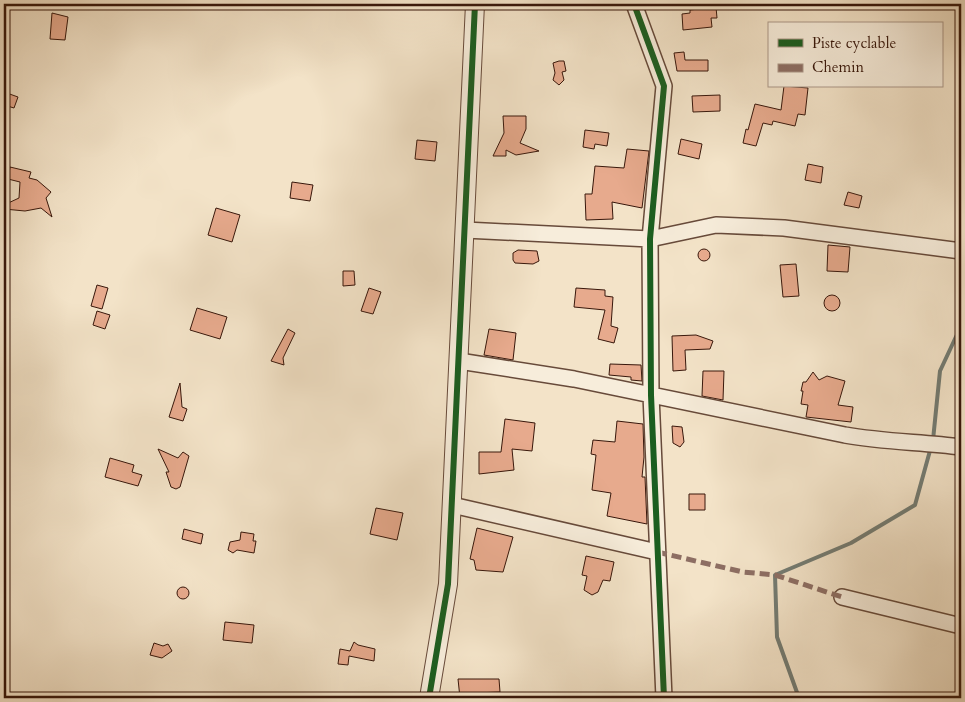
<svg xmlns="http://www.w3.org/2000/svg" width="965" height="702" font-family="Cardo,serif">
  <rect width="100%" height="100%" fill="#f3e3c8"/>
  <filter id="stains"><feTurbulence type="fractalNoise" baseFrequency=".004" numOctaves="4"/><feColorMatrix values="0 0 0 0 .2 0 0 0 0 .09 0 0 0 0 .02 0 0 0 .5 -.17"/></filter>
  <radialGradient id="worn" r=".72"><stop offset=".6" stop-color="#630" stop-opacity="0"/><stop offset="1" stop-color="#630" stop-opacity=".3"/></radialGradient>
  <g fill="none" stroke-linecap="round" stroke-linejoin="round">
    <path stroke="#737b72" stroke-width="4" d="M 933,440 L 940,371 L 961,326
      M 799,698 L 777,637 L 775,575 L 851,543 L 915,505 L 931,447"/>
  </g>
  <path fill="#e7aa8d" stroke="#38170b" d="M 716,7 L 717,18 L 711,18 L 712,27 L 683,30 L 682,14 L 690,13 L 690,10 Z
    M 52,13 L 68,17 L 65,40 L 50,39 Z
    M 684,52 L 685,60 L 708,60 L 708,71 L 677,71 L 674,53 Z
    M 559,61 L 564,61 L 566,71 L 562,72 L 564,80 L 559,85 L 553,80 L 555,73 L 553,63 Z
    M 784,86 L 808,88 L 805,115 L 798,114 L 795,126 L 773,121 L 772,125 L 763,123 L 756,146 L 743,143 L 746,129 L 748,130 L 755,104 L 781,110 Z
    M 4,92 L 18,97 L 14,108 L 4,105 Z
    M 720,95 L 720,111 L 693,112 L 692,96 Z
    M 503,116 L 526,116 L 526,129 L 520,143 L 539,151 L 516,155 L 506,150 L 506,156 L 493,156 L 504,133 Z
    M 585,130 L 609,133 L 607,146 L 595,144 L 594,149 L 583,147 Z
    M 681,139 L 702,144 L 699,159 L 678,154 Z
    M 417,140 L 437,142 L 435,161 L 415,159 Z
    M 627,149 L 649,151 L 642,208 L 612,202 L 613,219 L 586,220 L 585,194 L 592,194 L 595,166 L 624,168 Z
    M 808,164 L 823,167 L 821,183 L 805,180 Z
    M 10,167 L 31,172 L 29,178 L 37,180 L 51,192 L 46,198 L 52,217 L 41,208 L 25,211 L 4,209 L 4,205 L 19,198 L 20,182 L 8,179 Z
    M 292,182 L 313,185 L 310,201 L 290,198 Z
    M 848,192 L 862,196 L 859,208 L 844,205 Z
    M 216,208 L 240,215 L 232,242 L 208,235 Z
    M 828,245 L 850,247 L 848,272 L 827,271 Z
    M698 255a6 6 0 1 1 12 0a6 6 0 1 1-12 0Z
    M 518,250 L 537,251 L 539,261 L 533,264 L 515,263 L 513,260 L 513,253 Z
    M 796,264 L 799,296 L 783,297 L 780,265 Z
    M 343,271 L 354,271 L 355,285 L 343,286 Z
    M 97,285 L 108,288 L 102,309 L 91,306 Z
    M 369,288 L 381,292 L 373,314 L 361,311 Z
    M 576,288 L 605,290 L 605,296 L 613,297 L 611,326 L 618,328 L 614,343 L 598,339 L 605,310 L 574,307 Z
    M824 303a8 8 0 1 1 16 0a8 8 0 1 1-16 0Z
    M 197,308 L 227,317 L 220,339 L 190,330 Z
    M 97,311 L 110,315 L 105,329 L 93,325 Z
    M 288,329 L 295,333 L 283,358 L 284,365 L 271,361 Z
    M 489,329 L 516,333 L 513,360 L 484,355 Z
    M 696,335 L 713,341 L 710,349 L 685,350 L 686,370 L 673,371 L 672,336 Z
    M 610,364 L 641,365 L 642,381 L 631,380 L 631,377 L 609,375 Z
    M 703,371 L 724,371 L 723,400 L 702,396 Z
    M 813,372 L 819,380 L 827,376 L 845,381 L 838,405 L 853,407 L 851,422 L 806,417 L 808,405 L 801,404 L 803,391 L 801,391 L 803,382 L 806,382 Z
    M 180,383 L 182,407 L 187,409 L 183,421 L 169,417 Z
    M 505,419 L 535,423 L 532,451 L 512,449 L 514,470 L 479,474 L 479,452 L 501,452 Z
    M 617,421 L 643,424 L 644,457 L 642,477 L 645,477 L 647,524 L 607,516 L 611,493 L 592,490 L 596,455 L 591,454 L 593,440 L 615,442 Z
    M 672,426 L 682,427 L 684,442 L 680,447 L 673,443 Z
    M 158,449 L 178,458 L 183,452 L 189,456 L 180,487 L 176,489 L 171,487 L 166,472 L 169,472 Z
    M 110,458 L 134,465 L 132,472 L 142,475 L 138,486 L 105,477 Z
    M 689,494 L 705,494 L 705,510 L 689,510 Z
    M 376,508 L 403,513 L 397,540 L 370,534 Z
    M 477,528 L 513,537 L 503,572 L 476,570 L 474,560 L 470,559 Z
    M 184,529 L 203,534 L 201,544 L 182,539 Z
    M 241,532 L 254,534 L 253,541 L 256,541 L 254,553 L 237,550 L 233,553 L 228,550 L 230,542 L 240,540 Z
    M 586,556 L 614,562 L 610,581 L 603,580 L 598,592 L 592,595 L 584,590 L 587,576 L 582,575 Z
    M177 593a6 6 0 1 1 12 0a6 6 0 1 1-12 0Z
    M 225,622 L 254,625 L 252,643 L 223,640 Z
    M 354,642 L 358,645 L 375,649 L 374,661 L 349,656 L 348,665 L 338,664 L 340,649 L 350,651 Z
    M 154,643 L 163,646 L 168,644 L 172,651 L 162,658 L 150,655 Z
    M 458,679 L 499,679 L 500,692 L 474,693 L 474,698 L 460,698 Z"/>
  <g fill="none" stroke-linecap="round" stroke-linejoin="round">
    <g stroke="#674a3a" stroke-width="18">
      <path id="minor" d="M 634,4 L 664,86 L 650,239 L 651,395 L 664,698
        M 465,230 L 650,239 L 716,225 L 784,228 L 961,251
        M 459,361 L 574,379 L 845,435 C 884,442 922,442 961,447
        M 452,505 L 657,552
        M 842,597 L 961,626"/>
    </g>
    <g stroke="#674a3a" stroke-width="20">
      <path id="tertiary" d="M 429,698 L 448,584 L 475,4"/>
    </g>
    <use href="#minor" stroke="#f7eddb" stroke-width="15"/>
    <use href="#tertiary" stroke="#f7eddb" stroke-width="18"/>
    <path stroke="#8d6e63" stroke-width="5" stroke-dasharray="10 5" stroke-linecap="butt" d="M 657,552 L 743,572 L 775,575 L 842,597"/>
    <g stroke="#f7eddb" stroke-width="9">
      <path id="cycleway" d="M 634,4 L 664,86 L 650,239 L 651,395 L 664,698
        M 429,698 L 448,584 L 475,4"/>
    </g>
    <use href="#cycleway" stroke="#1b5e20" stroke-width="6"/>
  </g>
  <rect width="965" height="702" fill="none" stroke="#f3e3c8" stroke-width="20"/>
  <rect x="5" y="5" width="955" height="692" fill="none" stroke="#38170b" stroke-width="2.5"/>
  <rect x="10" y="10" width="945" height="682" fill="none" stroke="#38170b"/>
  <rect x="768" y="22" width="175" height="65" fill="#f7eddb" stroke="#ab9788"/>
  <rect x="778" y="39" width="25" height="8" fill="#1b5e20" stroke="#ab9788"/>
  <text x="812" y="48" font-size="15" fill="#38170b">Piste cyclable</text>
  <rect x="778" y="64" width="25" height="8" fill="#8d6e63" stroke="#ab9788"/>
  <text x="812" y="72" font-size="15" fill="#38170b">Chemin</text>
  <rect width="100%" height="100%" filter="url(#stains)"/>
  <rect width="100%" height="100%" fill="url(#worn)"/>
</svg>
